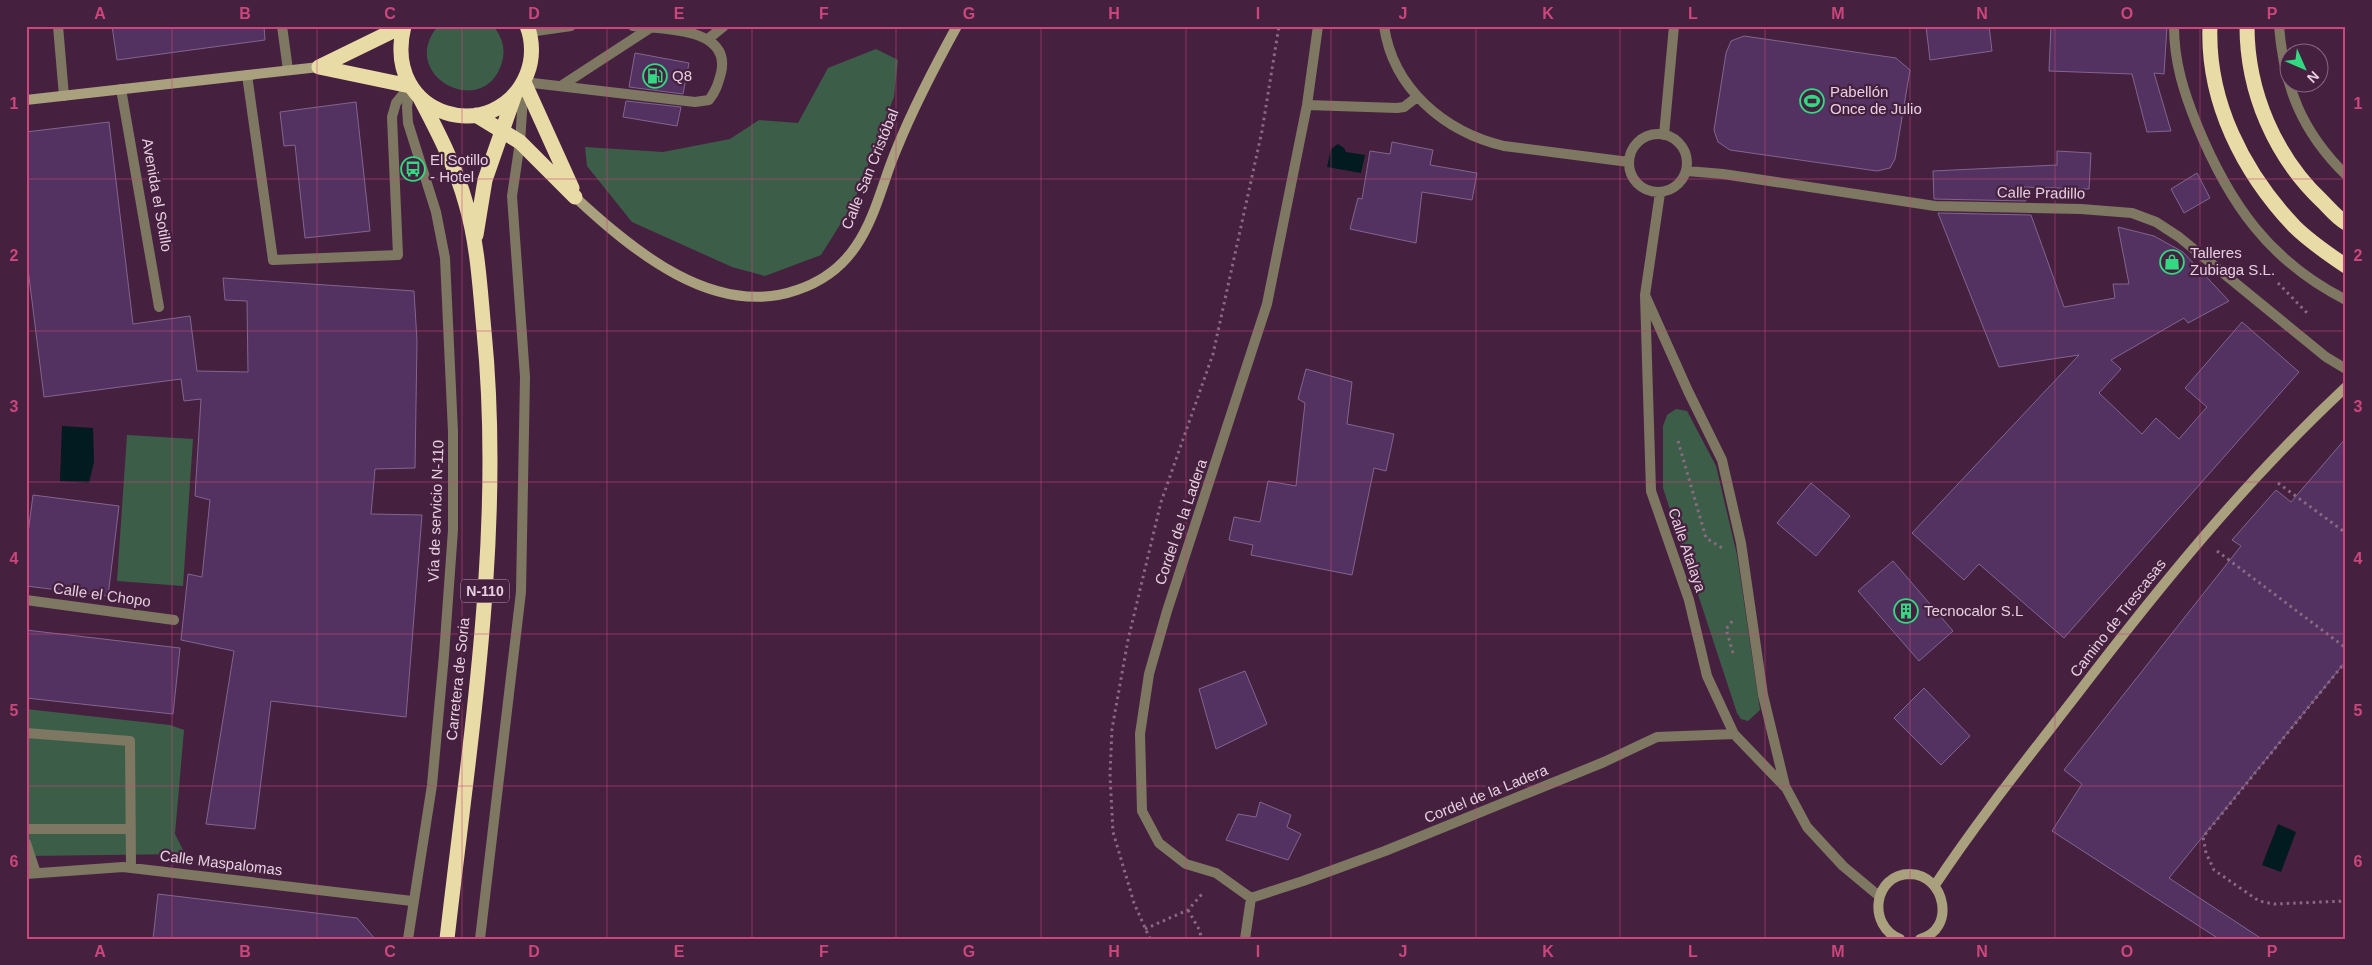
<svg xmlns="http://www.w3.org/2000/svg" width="2372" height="965" font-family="Arial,sans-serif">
  <rect width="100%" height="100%" fill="#46213f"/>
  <path fill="#3c5e48" d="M 438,26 L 493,26 C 502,36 506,49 502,62 C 485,122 396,76 438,26 Z
    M 876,49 L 898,60 L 894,97 L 853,204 L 821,255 L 765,276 L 732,267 L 632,222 L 587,166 L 585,147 L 663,152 L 730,139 L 759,120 L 798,123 L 828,68 Z
    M 1676,409 L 1687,411 L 1716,466 L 1737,555 L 1760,710 L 1748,721 L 1741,719 L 1737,713 L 1663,488 L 1663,426 L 1667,415 Z
    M 127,435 L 193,439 L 183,586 L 117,581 Z
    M 26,709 L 170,725 L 184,730 L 175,834 L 185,854 L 26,856 Z"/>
  <path fill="#011b21" d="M 1338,144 L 1344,148 L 1346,152 L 1365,155 L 1361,173 L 1327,167 L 1331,149 Z
    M 62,426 L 93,428 L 94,462 L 89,483 L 60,481 Z
    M 2278,824 L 2296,832 L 2281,872 L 2262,865 Z"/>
  <path fill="#533261" stroke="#81658e" d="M 112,26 L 264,26 L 265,40 L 117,60 Z
    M 1926,26 L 1989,26 L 1992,51 L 1930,60 Z
    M 2051,26 L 2167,26 L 2164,74 L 2154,73 L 2171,131 L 2147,132 L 2132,74 L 2049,71 Z
    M 1744,36 L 1896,58 L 1910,70 L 1895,159 L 1890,168 L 1877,171 L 1730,150 L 1718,142 L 1714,130 L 1726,53 L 1731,41 Z
    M 635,53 L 689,63 L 683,94 L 629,87 Z
    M 626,101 L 681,107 L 677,126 L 623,117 Z
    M 356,102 L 370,231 L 305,238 L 295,145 L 284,146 L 280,112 Z
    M 109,122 L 133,324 L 190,316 L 197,371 L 248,372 L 247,301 L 225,300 L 223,278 L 414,291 L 417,341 L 415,468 L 375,469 L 371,514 L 422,515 L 406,717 L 271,701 L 255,829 L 206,824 L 234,651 L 181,640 L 188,574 L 202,577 L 210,500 L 195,496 L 201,399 L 184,401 L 181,379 L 44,397 L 26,253 L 26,132 Z
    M 1392,142 L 1433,150 L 1430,165 L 1477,173 L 1472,200 L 1422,192 L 1416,243 L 1350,229 L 1358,198 L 1362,199 L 1370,151 L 1390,154 Z
    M 2057,151 L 2091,153 L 2089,189 L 2021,187 L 2026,201 L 1934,199 L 1933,171 L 2057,165 Z
    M 2197,173 L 2210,198 L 2184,213 L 2171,189 Z
    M 1938,213 L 2031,215 L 2064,307 L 2115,298 L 2113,284 L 2129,284 L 2118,227 L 2154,236 L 2183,252 L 2229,301 L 2188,323 L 2184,318 L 2111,360 L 2121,369 L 2099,393 L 2142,434 L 2156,418 L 2179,439 L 2207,407 L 2185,388 L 2242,322 L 2299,372 L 2064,638 L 1979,564 L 1964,580 L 1912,533 L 2079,355 L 1999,367 Z
    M 1306,369 L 1352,382 L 1347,424 L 1394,434 L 1386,471 L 1374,468 L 1352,575 L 1251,555 L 1253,545 L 1229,540 L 1234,517 L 1260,522 L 1268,481 L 1296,486 L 1305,403 L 1298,399 Z
    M 2346,438 L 2346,661 L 2169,878 L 2262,939 L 2219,939 L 2052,831 L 2082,784 L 2064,770 L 2241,546 L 2232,540 L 2276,490 L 2291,502 Z
    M 1811,483 L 1850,516 L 1816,556 L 1777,523 Z
    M 33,495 L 119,506 L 108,596 L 26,586 L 26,549 Z
    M 1893,561 L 1953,631 L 1919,661 L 1858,591 Z
    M 26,630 L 180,648 L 173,714 L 26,698 Z
    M 1245,671 L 1267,724 L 1216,749 L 1199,689 Z
    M 1924,688 L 1970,736 L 1941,765 L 1894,718 Z
    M 1260,802 L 1291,815 L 1287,827 L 1301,834 L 1288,860 L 1226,840 L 1238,814 L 1256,817 Z
    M 158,894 L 357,918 L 375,939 L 153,939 Z"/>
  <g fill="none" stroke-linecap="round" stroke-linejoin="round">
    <path stroke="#896a82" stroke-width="3" stroke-dasharray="2.5 4" stroke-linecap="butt" d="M 2278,283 L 2309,315
      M 1678,441 L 1706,538 L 1722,548
      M 2278,483 L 2346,533
      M 2217,551 L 2346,648
      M 1733,653 L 1726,629 L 1733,620
      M 2346,661 L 2203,837 L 2206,853 L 2214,870 L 2259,901 L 2274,904 L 2346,901
      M 1188,910 L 1200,931 L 1201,939
      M 1145,929 L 1188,910 L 1202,894
      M 1150,939 L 1134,903 L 1113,832 L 1110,775 L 1112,729 L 1128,640 L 1161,502 L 1213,354 L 1262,131 L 1279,26"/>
    <path stroke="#7e7863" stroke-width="10" d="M 529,32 L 571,26
      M 708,39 L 724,26
      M 247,75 L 273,260 L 398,255 L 392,117 L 396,103 L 410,86
      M 561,86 L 650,28
      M 408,939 L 432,785 L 444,655 L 453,530 L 453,432 L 445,258 L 436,212 L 408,123 L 407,107 L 410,86
      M 480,939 L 521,592 L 525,377 L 512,196 L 520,142 L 524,82 L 695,102 L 709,100 C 716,91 718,84 721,73 C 732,27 662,29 633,26"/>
    <path stroke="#7e7863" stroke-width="10" d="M 58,26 L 64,96
      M 282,26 L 288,70
      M 1384,26 C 1393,89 1445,132 1504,146 L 1629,162
      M 2174,26 C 2174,62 2184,93 2197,125 C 2229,203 2269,261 2346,300
      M 2279,26 C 2284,87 2302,132 2346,175
      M 121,89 L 159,307
      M 1307,105 L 1397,108 L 1404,107 L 1417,97
      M1629 163a29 29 0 1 1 58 0a29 29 0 1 1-58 0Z
      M 1664,135 L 1674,26
      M 1687,171 L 1723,174 L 1935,206 L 2081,209 L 2132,213 L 2156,222 L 2179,237 L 2326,357 L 2346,369
      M 1660,193 L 1645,295 L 1651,491 L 1689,600 L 1707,676 L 1734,734 L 1784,786
      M 1645,295 L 1688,391 L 1722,460 L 1741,543 L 1763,695 L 1785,786 L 1807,827 L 1843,866 L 1879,896
      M 26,600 L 174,620
      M 26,733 L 130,741 L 131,867
      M 26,829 L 131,829
      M 26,843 L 36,873
      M 26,874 L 123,867 L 412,901
      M 1251,898 L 1303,881 L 1385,851 L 1604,762 L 1657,737 L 1734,734
      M 1245,939 L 1251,898 L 1216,873 L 1186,864 L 1159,843 L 1142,811 L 1140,734 L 1149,674 L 1167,611 L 1267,304 L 1307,105 L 1318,26"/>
    <path stroke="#a9a07e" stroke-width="10" d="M 26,100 L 319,67
      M 575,197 C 632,250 714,319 797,290 C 821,282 842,267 856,246 C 876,217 883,180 897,148 C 914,106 935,66 957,26
      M 1935,885 C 1978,820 2027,759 2075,697 C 2159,587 2245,481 2346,387
      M 1900,939 C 1867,926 1873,874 1910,874 C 1946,875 1956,930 1920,939"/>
    <path stroke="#e9dba6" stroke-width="15" d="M 404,26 C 381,119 497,148 527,74 C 533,59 533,41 527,26
      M 2210,26 C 2207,101 2243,172 2294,226 C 2309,241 2328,254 2346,266
      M 2247,26 C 2247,92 2275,157 2323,202 C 2330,209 2337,218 2346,223
      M 319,67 L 410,86
      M 319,67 L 403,26
      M 524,82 L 572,188
      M 420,98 C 438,132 456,167 466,204 C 478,245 480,289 484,331 C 504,534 470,737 447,939
      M 476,115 L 520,142 L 575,197
      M 476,235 L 485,180 L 515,94"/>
  </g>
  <path fill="none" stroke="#cb467c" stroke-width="1" stroke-opacity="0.55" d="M 172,26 L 172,939M 317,26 L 317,939M 462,26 L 462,939M 607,26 L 607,939M 752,26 L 752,939M 896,26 L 896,939M 1041,26 L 1041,939M 1186,26 L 1186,939M 1331,26 L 1331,939M 1476,26 L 1476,939M 1620,26 L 1620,939M 1765,26 L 1765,939M 1910,26 L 1910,939M 2055,26 L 2055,939M 2200,26 L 2200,939M 26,179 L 2346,179M 26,331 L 2346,331M 26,482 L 2346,482M 26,634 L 2346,634M 26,786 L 2346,786"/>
  <defs>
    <g id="fuel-ring" transform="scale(1.25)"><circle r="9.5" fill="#46213f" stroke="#32d882" stroke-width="1.5"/><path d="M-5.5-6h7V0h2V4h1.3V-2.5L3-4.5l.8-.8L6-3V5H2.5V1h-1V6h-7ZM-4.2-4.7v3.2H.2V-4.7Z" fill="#32d882"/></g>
    <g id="stadium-ring" transform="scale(1.25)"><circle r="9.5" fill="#46213f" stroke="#32d882" stroke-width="1.5"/><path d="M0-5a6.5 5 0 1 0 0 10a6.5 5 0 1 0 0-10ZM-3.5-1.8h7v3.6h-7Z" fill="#32d882"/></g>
    <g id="bus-ring" transform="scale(1.25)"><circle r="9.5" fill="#46213f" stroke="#32d882" stroke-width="1.5"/><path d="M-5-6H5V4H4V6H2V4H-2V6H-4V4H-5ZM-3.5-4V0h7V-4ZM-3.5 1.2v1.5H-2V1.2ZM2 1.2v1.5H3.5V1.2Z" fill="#32d882"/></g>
    <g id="shop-ring" transform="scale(1.25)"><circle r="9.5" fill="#46213f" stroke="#32d882" stroke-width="1.5"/><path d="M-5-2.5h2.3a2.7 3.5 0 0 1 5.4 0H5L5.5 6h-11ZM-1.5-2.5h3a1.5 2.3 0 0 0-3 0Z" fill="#32d882"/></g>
    <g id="building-ring" transform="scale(1.25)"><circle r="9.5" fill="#46213f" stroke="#32d882" stroke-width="1.5"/><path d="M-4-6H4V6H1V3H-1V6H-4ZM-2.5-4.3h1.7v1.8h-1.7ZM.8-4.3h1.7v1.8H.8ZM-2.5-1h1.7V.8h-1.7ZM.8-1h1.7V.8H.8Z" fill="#32d882"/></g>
  </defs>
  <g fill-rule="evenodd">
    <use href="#fuel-ring" x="655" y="76"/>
    <use href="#stadium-ring" x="1812" y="101"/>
    <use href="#bus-ring" x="413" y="169"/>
    <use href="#shop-ring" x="2172" y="262"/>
    <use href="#building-ring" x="1906" y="611"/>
  </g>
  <g text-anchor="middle" stroke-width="4.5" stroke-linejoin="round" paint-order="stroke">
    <rect fill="#46213f" stroke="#b69bb0" stroke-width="1" x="461" y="579.5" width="48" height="23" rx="4"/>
    <g font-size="14" font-weight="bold" fill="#e6cfe0">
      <text x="485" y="596">N-110</text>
    </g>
    <g font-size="15" fill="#e6cfe0" stroke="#46213f" text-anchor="start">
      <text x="672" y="81">Q8</text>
      <text x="1830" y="97">Pabellón<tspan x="1830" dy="17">Once de Julio</tspan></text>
      <text x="430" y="165">El Sotillo<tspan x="430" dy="17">- Hotel</tspan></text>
      <text x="2190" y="258">Talleres<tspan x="2190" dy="17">Zubiaga S.L.</tspan></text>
      <text x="1924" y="616">Tecnocalor S.L</text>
    </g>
    <g font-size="15" fill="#e6cfe0" stroke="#46213f">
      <text transform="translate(870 169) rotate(-68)" y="5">Calle San Cristóbal</text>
      <text transform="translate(2041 193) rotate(1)" y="5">Calle Pradillo</text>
      <text transform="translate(157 195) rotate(80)" y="5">Avenida el Sotillo</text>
      <text transform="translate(436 511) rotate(-88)" y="5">Vía de servicio N-110</text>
      <text transform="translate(1181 522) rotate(-71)" y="5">Cordel de la Ladera</text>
      <text transform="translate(1687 550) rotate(71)" y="5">Calle Atalaya</text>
      <text transform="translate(102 595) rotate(8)" y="5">Calle el Chopo</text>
      <text transform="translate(2118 618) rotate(-52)" y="5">Camino de Trescasas</text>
      <text transform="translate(458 679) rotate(-84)" y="5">Carretera de Soria</text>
      <text transform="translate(1486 794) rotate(-22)" y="5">Cordel de la Ladera</text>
      <text transform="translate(221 863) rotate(7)" y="5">Calle Maspalomas</text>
    </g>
  </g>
  <rect width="2372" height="965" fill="none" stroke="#46213f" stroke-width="55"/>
  <g transform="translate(2304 68) rotate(135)"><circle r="24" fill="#46213f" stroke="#86677f"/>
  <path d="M0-4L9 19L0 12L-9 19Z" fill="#32d882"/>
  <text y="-8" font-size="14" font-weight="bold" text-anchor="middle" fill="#e6cfe0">N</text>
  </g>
  <rect x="28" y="28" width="2316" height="910" fill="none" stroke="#cb467c" stroke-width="2"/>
  <g font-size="16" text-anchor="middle" font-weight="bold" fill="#cb467c">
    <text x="100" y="19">A</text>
    <text x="245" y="19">B</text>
    <text x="390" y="19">C</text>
    <text x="534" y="19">D</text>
    <text x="679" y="19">E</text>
    <text x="824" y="19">F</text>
    <text x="969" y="19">G</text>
    <text x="1114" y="19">H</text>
    <text x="1258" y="19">I</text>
    <text x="1403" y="19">J</text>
    <text x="1548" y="19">K</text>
    <text x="1693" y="19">L</text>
    <text x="1838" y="19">M</text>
    <text x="1982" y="19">N</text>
    <text x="2127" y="19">O</text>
    <text x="2272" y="19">P</text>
    <text x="14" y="109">1</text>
    <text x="2358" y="109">1</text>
    <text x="14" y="261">2</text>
    <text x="2358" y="261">2</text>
    <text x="14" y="412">3</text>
    <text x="2358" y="412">3</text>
    <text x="14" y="564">4</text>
    <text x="2358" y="564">4</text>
    <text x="14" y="716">5</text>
    <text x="2358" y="716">5</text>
    <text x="14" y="867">6</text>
    <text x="2358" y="867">6</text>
    <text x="100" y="957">A</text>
    <text x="245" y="957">B</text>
    <text x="390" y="957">C</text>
    <text x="534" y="957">D</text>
    <text x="679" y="957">E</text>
    <text x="824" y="957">F</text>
    <text x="969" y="957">G</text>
    <text x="1114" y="957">H</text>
    <text x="1258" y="957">I</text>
    <text x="1403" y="957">J</text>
    <text x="1548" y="957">K</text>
    <text x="1693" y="957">L</text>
    <text x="1838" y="957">M</text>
    <text x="1982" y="957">N</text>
    <text x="2127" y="957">O</text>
    <text x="2272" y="957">P</text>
  </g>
</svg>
